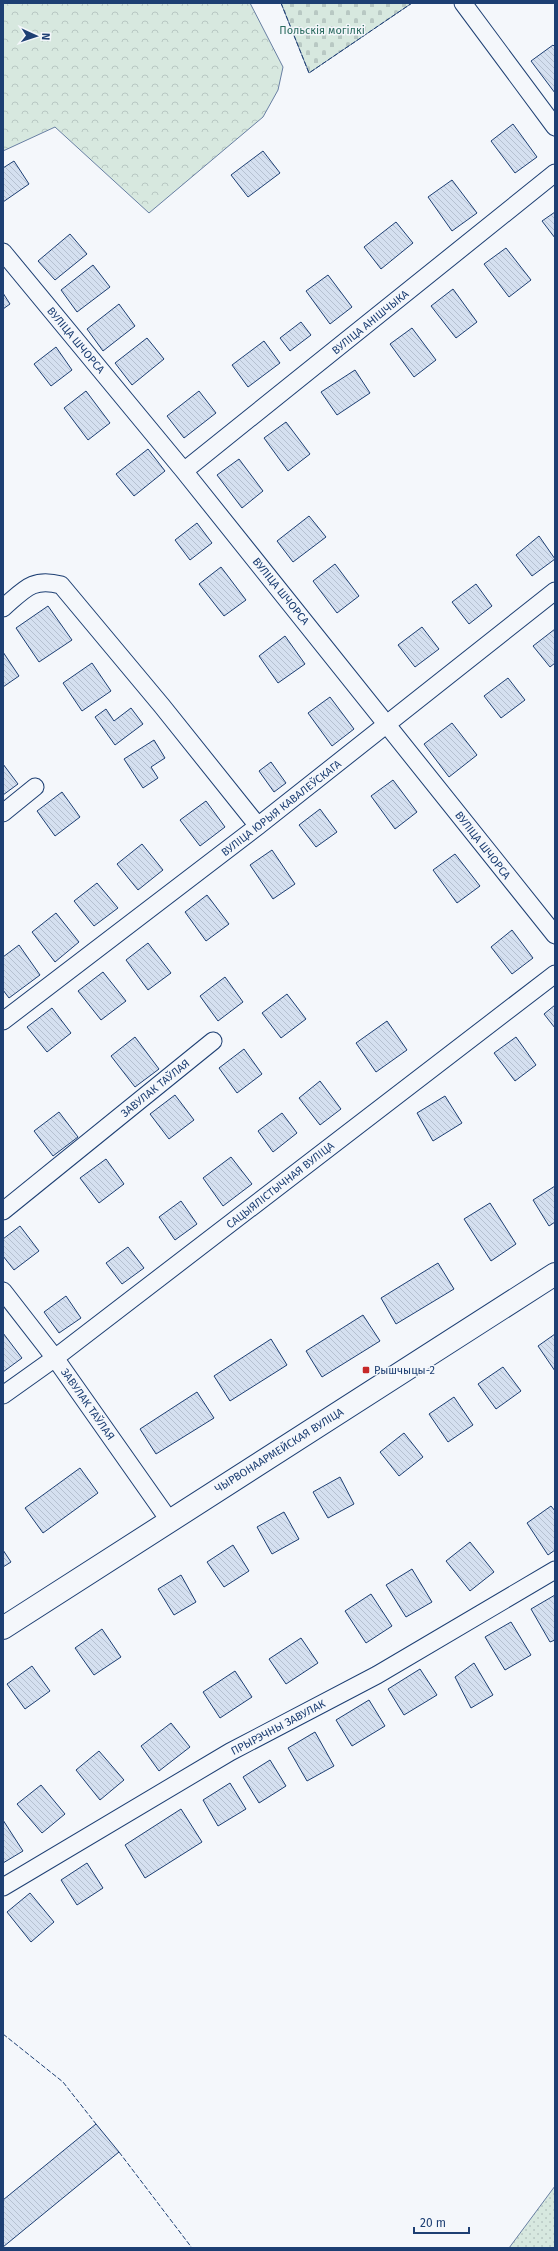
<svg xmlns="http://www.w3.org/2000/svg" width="558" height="2251" font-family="'Fira Sans',sans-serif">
  <defs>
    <pattern id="grass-dots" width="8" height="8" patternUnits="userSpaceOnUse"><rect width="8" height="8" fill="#d7e8df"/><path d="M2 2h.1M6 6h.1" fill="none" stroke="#b8c8c3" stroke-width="1.8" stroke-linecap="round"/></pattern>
    <pattern id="forest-crowns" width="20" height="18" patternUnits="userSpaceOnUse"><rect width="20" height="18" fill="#d7e8df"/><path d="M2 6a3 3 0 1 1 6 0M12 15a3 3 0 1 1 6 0" fill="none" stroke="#b8c8c3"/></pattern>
    <pattern id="cemetery-stones" width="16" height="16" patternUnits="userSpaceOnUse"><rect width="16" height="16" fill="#d7e8df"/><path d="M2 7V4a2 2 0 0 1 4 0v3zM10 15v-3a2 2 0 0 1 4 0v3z" fill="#b8c8c3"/></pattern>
    <pattern id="building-back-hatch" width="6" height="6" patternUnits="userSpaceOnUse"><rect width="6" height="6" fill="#d5e0f0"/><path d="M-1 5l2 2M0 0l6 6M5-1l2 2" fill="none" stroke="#b6c1d1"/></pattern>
  </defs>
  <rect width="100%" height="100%" fill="#f4f7fb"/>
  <path fill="url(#grass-dots)" stroke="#687fa3" d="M 555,2186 L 555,2248 L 509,2248 Z"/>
  <path fill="url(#forest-crowns)" stroke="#687fa3" d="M 3,3 L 250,3 L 283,67 L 278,90 L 263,117 L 149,213 L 55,127 L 3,151 Z"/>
  <path fill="url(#cemetery-stones)" stroke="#687fa3" d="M 281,3 L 412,3 L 309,73 Z"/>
  <path fill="url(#building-back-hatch)" stroke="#1d3f73" d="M 553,45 L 555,47 L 555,93 L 531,61 Z
    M 513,124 L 537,157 L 515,173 L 491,141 Z
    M 263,151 L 280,173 L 248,197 L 231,175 Z
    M 14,161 L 29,184 L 3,202 L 3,168 Z
    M 452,180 L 477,213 L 452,231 L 428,197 Z
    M 555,212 L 555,238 L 542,221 Z
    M 396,222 L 413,243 L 381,269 L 364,247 Z
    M 70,234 L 87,254 L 55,280 L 38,261 Z
    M 506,248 L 531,280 L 509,297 L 484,264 Z
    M 93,265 L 110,287 L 77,312 L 61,290 Z
    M 328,275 L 352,307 L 330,324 L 306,291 Z
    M 453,289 L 477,322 L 456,338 L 431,306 Z
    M 3,293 L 10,304 L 3,309 Z
    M 119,304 L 135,326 L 103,351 L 87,329 Z
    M 301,322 L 311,335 L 290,351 L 280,338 Z
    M 412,328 L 436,360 L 414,377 L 390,344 Z
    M 147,338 L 164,359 L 132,385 L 115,363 Z
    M 264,341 L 280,363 L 248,387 L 232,365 Z
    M 56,347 L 72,370 L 51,386 L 34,364 Z
    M 355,370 L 370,393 L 337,415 L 321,392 Z
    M 86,391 L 110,423 L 88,440 L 64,408 Z
    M 199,391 L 216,413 L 184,438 L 167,416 Z
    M 286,422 L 310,454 L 288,471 L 264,438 Z
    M 148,449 L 165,471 L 134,496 L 116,474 Z
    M 239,459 L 263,491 L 242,508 L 217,475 Z
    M 309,516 L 326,537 L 293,562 L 277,541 Z
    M 197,523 L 212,543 L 190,560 L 175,540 Z
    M 539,536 L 555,559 L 532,576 L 516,555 Z
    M 335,564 L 359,596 L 337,613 L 313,581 Z
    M 221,567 L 246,600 L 224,616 L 199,584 Z
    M 476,584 L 492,606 L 469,624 L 452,602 Z
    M 48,606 L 72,640 L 39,662 L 16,628 Z
    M 422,627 L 439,649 L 415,667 L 398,645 Z
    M 555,629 L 555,663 L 550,667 L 533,646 Z
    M 285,636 L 305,664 L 278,683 L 259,656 Z
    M 3,652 L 19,676 L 3,687 Z
    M 92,663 L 111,691 L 82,711 L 63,683 Z
    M 508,678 L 525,700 L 501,718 L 484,696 Z
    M 330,697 L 354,729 L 332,746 L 308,713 Z
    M 131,708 L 143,724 L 115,745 L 95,717 L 106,709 L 114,721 Z
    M 452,723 L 477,755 L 449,777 L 424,744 Z
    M 154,740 L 165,758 L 151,767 L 158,778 L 143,788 L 124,759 Z
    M 271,762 L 286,783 L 274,792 L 259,771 Z
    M 3,764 L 18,784 L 3,795 Z
    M 393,780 L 417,812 L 395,829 L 371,796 Z
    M 62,792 L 80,817 L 55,836 L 37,811 Z
    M 206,801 L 225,827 L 200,846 L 180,820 Z
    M 320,809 L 337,832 L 316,847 L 299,825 Z
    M 142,844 L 163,870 L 138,890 L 117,864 Z
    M 272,850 L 295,884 L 273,899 L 250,865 Z
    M 455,854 L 480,886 L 457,903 L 433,870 Z
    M 97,883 L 118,908 L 94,926 L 74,901 Z
    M 207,895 L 229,924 L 206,941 L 185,912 Z
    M 56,913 L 79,942 L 55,962 L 32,932 Z
    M 512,930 L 533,958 L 512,974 L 491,947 Z
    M 148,943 L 171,973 L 148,990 L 126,960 Z
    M 19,945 L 40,975 L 9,998 L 3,990 L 3,957 Z
    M 103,972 L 126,1001 L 101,1020 L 78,991 Z
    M 225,977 L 243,1002 L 218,1021 L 200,996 Z
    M 287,994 L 306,1019 L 281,1038 L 262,1013 Z
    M 555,1005 L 555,1028 L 544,1014 Z
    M 52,1008 L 71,1033 L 47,1052 L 27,1027 Z
    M 387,1021 L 407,1050 L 376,1072 L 356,1043 Z
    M 135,1037 L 159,1069 L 135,1087 L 111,1056 Z
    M 516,1037 L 536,1065 L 515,1081 L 494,1053 Z
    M 244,1049 L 262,1074 L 237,1093 L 219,1068 Z
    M 320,1081 L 341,1109 L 320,1125 L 299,1098 Z
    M 175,1095 L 194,1120 L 169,1139 L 150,1114 Z
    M 445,1096 L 462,1123 L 433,1141 L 417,1113 Z
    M 59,1112 L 78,1137 L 53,1156 L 34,1131 Z
    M 282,1113 L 297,1133 L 273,1152 L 258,1131 Z
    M 231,1157 L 252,1184 L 223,1206 L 203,1178 Z
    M 106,1159 L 124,1184 L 99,1203 L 80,1178 Z
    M 555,1186 L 555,1222 L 549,1226 L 533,1200 Z
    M 181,1201 L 197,1224 L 175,1240 L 159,1217 Z
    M 490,1203 L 516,1244 L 491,1261 L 464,1219 Z
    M 20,1226 L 39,1251 L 14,1270 L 3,1256 L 3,1239 Z
    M 128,1247 L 144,1268 L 122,1284 L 106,1263 Z
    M 438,1263 L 454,1289 L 396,1324 L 381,1298 Z
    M 66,1296 L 81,1318 L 59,1333 L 44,1312 Z
    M 363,1315 L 380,1341 L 322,1377 L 306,1351 Z
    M 3,1333 L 22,1358 L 3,1372 Z
    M 555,1334 L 555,1371 L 538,1346 Z
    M 271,1339 L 287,1365 L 230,1401 L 214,1376 Z
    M 503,1367 L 521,1391 L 496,1409 L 478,1384 Z
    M 197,1392 L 214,1418 L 156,1454 L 140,1429 Z
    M 454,1397 L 473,1425 L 448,1442 L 429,1414 Z
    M 404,1433 L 423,1457 L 399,1476 L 380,1452 Z
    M 80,1468 L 98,1493 L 43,1533 L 25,1508 Z
    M 340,1477 L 354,1504 L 328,1518 L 313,1492 Z
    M 551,1506 L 555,1511 L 555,1550 L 548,1555 L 527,1523 Z
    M 284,1512 L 299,1539 L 272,1554 L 257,1527 Z
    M 470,1542 L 494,1572 L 470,1591 L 446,1561 Z
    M 233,1545 L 249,1571 L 224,1587 L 207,1562 Z
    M 3,1550 L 11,1562 L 3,1567 Z
    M 412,1569 L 432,1602 L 406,1617 L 386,1585 Z
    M 181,1575 L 196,1602 L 174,1615 L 158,1589 Z
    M 371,1594 L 392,1626 L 366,1643 L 345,1611 Z
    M 555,1595 L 555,1640 L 550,1642 L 531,1609 Z
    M 511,1622 L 531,1655 L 505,1670 L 485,1637 Z
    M 102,1629 L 121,1657 L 94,1675 L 75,1648 Z
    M 301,1638 L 318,1663 L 286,1684 L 269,1659 Z
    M 474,1663 L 493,1695 L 471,1708 L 455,1677 Z
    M 32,1666 L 50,1691 L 25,1709 L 7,1684 Z
    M 420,1669 L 437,1695 L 404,1715 L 388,1689 Z
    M 235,1671 L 252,1697 L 220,1718 L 203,1692 Z
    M 369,1700 L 385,1726 L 352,1746 L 336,1720 Z
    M 171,1723 L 190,1747 L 159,1771 L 141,1746 Z
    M 315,1732 L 334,1766 L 307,1781 L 288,1748 Z
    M 99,1751 L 124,1780 L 100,1800 L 76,1770 Z
    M 270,1760 L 286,1786 L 259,1803 L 243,1777 Z
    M 230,1783 L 246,1809 L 218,1826 L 203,1800 Z
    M 41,1785 L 65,1814 L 42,1833 L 17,1804 Z
    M 181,1809 L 202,1842 L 145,1878 L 125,1845 Z
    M 3,1820 L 23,1851 L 3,1863 Z
    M 87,1863 L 103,1888 L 77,1905 L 61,1880 Z
    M 30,1893 L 54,1922 L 31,1942 L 7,1912 Z
    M 96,2124 L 119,2152 L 3,2247 L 3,2200 Z"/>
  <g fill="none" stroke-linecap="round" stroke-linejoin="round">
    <g stroke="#1d3f73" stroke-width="19">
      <path id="minor" d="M 463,3 L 555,127
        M 3,252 L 184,471 L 555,935
        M 184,471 L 555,173
        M 3,608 C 24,590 32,577 61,585 L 162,706 L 258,826
        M 3,813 L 35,787
        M 3,1021 L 258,826 L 555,591
        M 3,1211 L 213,1041
        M 3,1291 L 55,1358 L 169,1520
        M 3,1395 L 55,1358 L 555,974
        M 3,1887 L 230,1752 L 377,1675 L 555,1570"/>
    </g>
    <g stroke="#1d3f73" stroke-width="24">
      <path id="trunk" d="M 3,1628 L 555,1274"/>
    </g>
    <use href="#minor" stroke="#f4f7fb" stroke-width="17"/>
    <use href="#trunk" stroke="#f4f7fb" stroke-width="22"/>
    <path stroke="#1d3f73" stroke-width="1" stroke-dasharray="5 2" stroke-linecap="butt" d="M 281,3 L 309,73 L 412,3
      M 3,2034 L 63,2082 L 96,2124
      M 119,2152 L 192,2248"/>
  </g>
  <rect fill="#c62828" stroke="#f4f7fb" stroke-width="1.5" x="362" y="1366" width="8" height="8" rx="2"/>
  <g text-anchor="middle" stroke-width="3" stroke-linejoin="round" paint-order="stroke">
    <g font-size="11" fill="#2c6c60" stroke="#f4f7fb">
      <text x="322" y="34">Польскія могілкі</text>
    </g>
    <g font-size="11" fill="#1d3f73" stroke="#f4f7fb">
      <text transform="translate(370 322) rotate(-39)" y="4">ВУЛІЦА АНІШЧЫКА</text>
      <text transform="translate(76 340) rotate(50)" y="4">ВУЛІЦА ШЧОРСА</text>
      <text transform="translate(281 591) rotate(51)" y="4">ВУЛІЦА ШЧОРСА</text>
      <text transform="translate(281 808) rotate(-38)" y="4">ВУЛІЦА ЮРЫЯ КАВАЛЕЎСКАГА</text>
      <text transform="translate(483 845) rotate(52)" y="4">ВУЛІЦА ШЧОРСА</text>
      <text transform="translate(155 1088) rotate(-39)" y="4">ЗАВУЛАК ТАЎЛАЯ</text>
      <text transform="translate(280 1185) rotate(-38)" y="4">САЦЫЯЛІСТЫЧНАЯ ВУЛІЦА</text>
      <text transform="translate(88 1404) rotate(55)" y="4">ЗАВУЛАК ТАЎЛАЯ</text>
      <text transform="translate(279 1450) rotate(-32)" y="4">ЧЫРВОНААРМЕЙСКАЯ ВУЛІЦА</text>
      <text transform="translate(278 1727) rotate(-28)" y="4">ПРЫРЭЧНЫ ЗАВУЛАК</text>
    </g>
    <g font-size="11" fill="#1d3f73" stroke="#f4f7fb" text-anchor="start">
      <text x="374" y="1374">Рышчыцы-2</text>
    </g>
  </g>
  <rect width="558" height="2251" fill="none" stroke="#1d3f73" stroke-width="8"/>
  <g transform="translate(36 36) rotate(93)" stroke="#f4f7fb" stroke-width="3" paint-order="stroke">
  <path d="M0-3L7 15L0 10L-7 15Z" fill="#1d3f73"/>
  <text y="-6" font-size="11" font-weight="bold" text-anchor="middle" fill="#1d3f73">N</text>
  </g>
  <path d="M414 2227v6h55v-6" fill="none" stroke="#1d3f73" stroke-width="2"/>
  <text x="420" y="2227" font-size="12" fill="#1d3f73" stroke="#f4f7fb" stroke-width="3" paint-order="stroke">20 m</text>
</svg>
